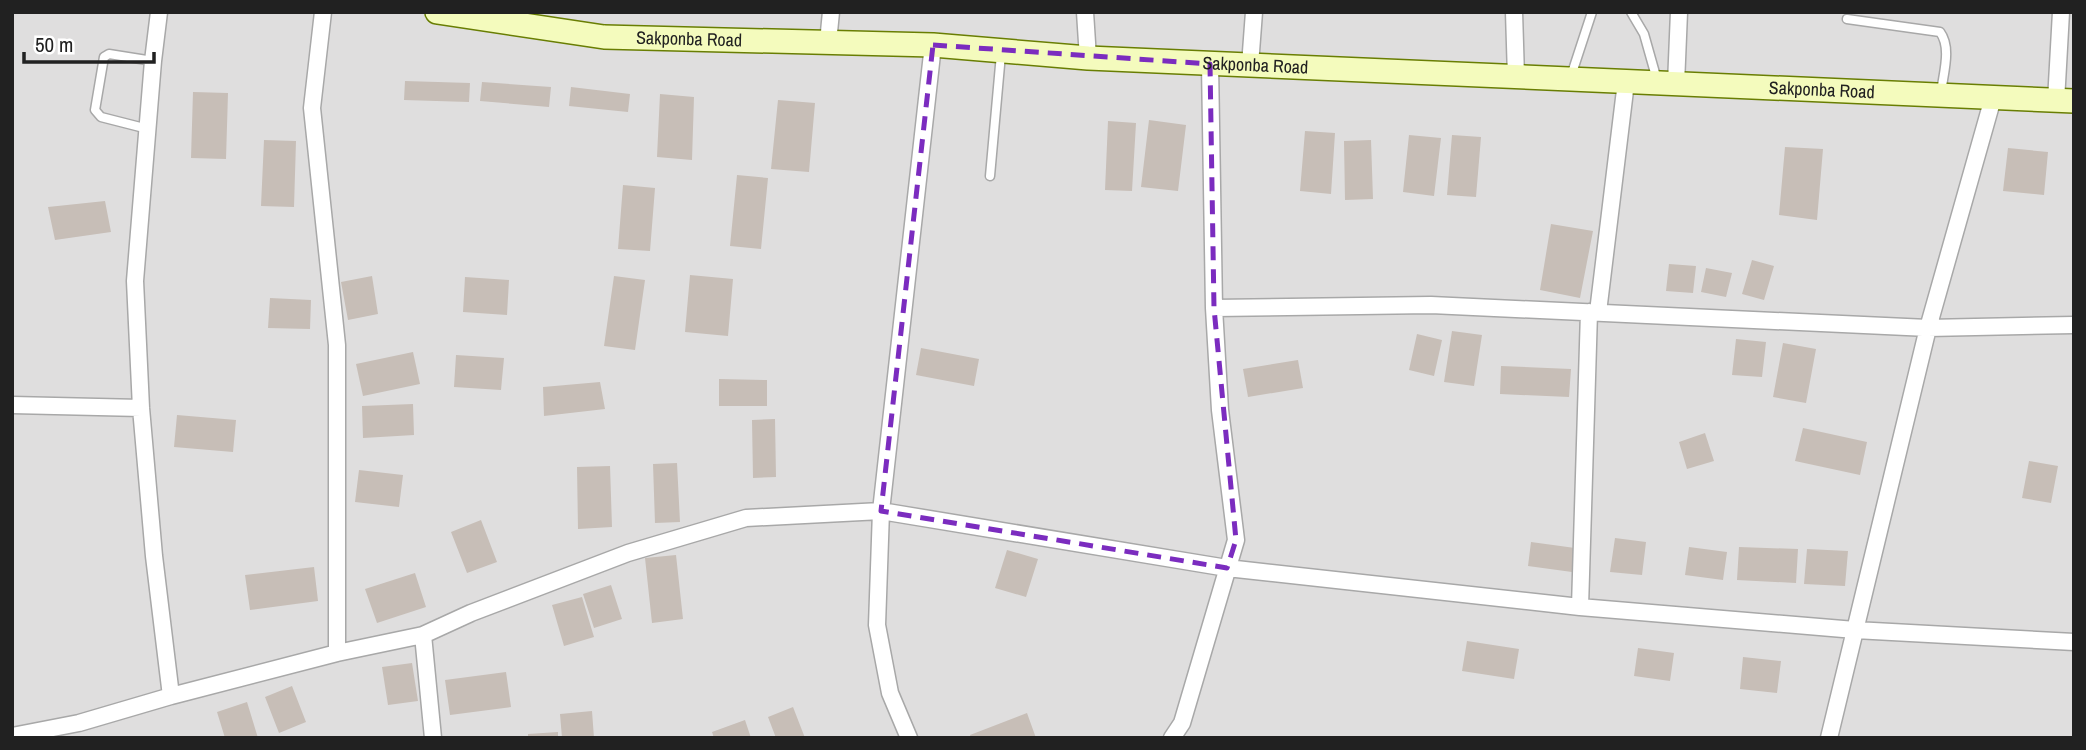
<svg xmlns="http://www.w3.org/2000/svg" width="2086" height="750" font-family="'Archivo Narrow',sans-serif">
  <rect width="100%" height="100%" fill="#f2efe8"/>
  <path fill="#dfdede" d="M 12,12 L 2074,12 L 2074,738 L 12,738 Z"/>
  <path fill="#c7beb7" d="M 405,81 L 470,83 L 469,102 L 404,100 Z
    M 482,82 L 551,87 L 549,107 L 480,101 Z
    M 571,87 L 630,94 L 628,112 L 569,106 Z
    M 193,92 L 228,93 L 226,159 L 191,158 Z
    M 660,94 L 694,97 L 692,160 L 657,157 Z
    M 778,100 L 815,103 L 809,172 L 771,169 Z
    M 1149,120 L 1186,125 L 1178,191 L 1141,187 Z
    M 1108,121 L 1136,123 L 1132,191 L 1105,190 Z
    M 1305,131 L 1335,133 L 1331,194 L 1300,191 Z
    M 1409,135 L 1441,138 L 1434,196 L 1403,192 Z
    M 1452,135 L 1481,137 L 1476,197 L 1447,195 Z
    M 264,140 L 296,141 L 294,207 L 261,206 Z
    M 1371,140 L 1373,199 L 1345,200 L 1344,141 Z
    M 1785,147 L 1823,149 L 1817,220 L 1779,215 Z
    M 2008,148 L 2048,152 L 2044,195 L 2003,191 Z
    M 737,175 L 768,178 L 761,249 L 730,246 Z
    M 623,185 L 655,188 L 650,251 L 618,249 Z
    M 105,201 L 111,232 L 55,240 L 48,207 Z
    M 1551,224 L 1593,231 L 1580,298 L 1540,290 Z
    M 1752,260 L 1774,266 L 1764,300 L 1742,294 Z
    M 1669,264 L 1696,266 L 1693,293 L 1666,291 Z
    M 1706,268 L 1732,273 L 1726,297 L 1701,292 Z
    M 690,275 L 733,279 L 728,336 L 685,332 Z
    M 372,276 L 378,314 L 348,320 L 341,282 Z
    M 614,276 L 645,280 L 635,350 L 604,346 Z
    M 465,277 L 509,280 L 507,315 L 463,312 Z
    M 270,298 L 311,300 L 310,329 L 268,328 Z
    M 1452,331 L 1482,335 L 1474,386 L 1444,382 Z
    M 1417,334 L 1442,340 L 1434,376 L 1409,370 Z
    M 1736,339 L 1766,342 L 1762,377 L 1732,375 Z
    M 1783,343 L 1816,349 L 1806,403 L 1773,397 Z
    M 921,348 L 979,359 L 974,386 L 916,375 Z
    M 413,352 L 420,384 L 363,396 L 356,364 Z
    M 456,355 L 504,358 L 501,390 L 454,387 Z
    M 1298,360 L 1303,388 L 1248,397 L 1243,369 Z
    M 1501,366 L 1571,369 L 1569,397 L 1500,394 Z
    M 719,379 L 767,380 L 767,406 L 719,406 Z
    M 600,382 L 605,409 L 544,416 L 543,387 Z
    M 413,404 L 414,435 L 363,438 L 362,406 Z
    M 177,415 L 236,420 L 233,452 L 174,447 Z
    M 775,419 L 776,477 L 753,478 L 752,420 Z
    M 1803,428 L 1867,442 L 1860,475 L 1795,461 Z
    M 1705,433 L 1714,461 L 1687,469 L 1679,442 Z
    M 2029,461 L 2058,466 L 2051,503 L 2022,498 Z
    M 677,463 L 680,522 L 655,523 L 653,464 Z
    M 610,466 L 612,527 L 578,529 L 577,467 Z
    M 359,470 L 403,475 L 399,507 L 355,502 Z
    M 481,520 L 497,562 L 467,573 L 451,532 Z
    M 1615,538 L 1646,542 L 1642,575 L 1610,572 Z
    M 1531,542 L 1575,548 L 1572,572 L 1528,566 Z
    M 1689,547 L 1727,552 L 1723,580 L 1685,575 Z
    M 1739,547 L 1798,549 L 1796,583 L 1737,580 Z
    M 1807,549 L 1848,551 L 1845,586 L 1804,584 Z
    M 1007,550 L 1038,559 L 1026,597 L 995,588 Z
    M 676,555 L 683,619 L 652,623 L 645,558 Z
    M 314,567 L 318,601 L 250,610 L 245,575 Z
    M 415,573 L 426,607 L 377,623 L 365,589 Z
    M 611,585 L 622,619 L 594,628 L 583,594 Z
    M 582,597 L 594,637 L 564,646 L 552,605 Z
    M 1467,641 L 1519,649 L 1514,679 L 1462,671 Z
    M 1638,648 L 1674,653 L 1670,681 L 1634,676 Z
    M 1743,657 L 1781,661 L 1777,693 L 1740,689 Z
    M 412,663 L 418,701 L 388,705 L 382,667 Z
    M 506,672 L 511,707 L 450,715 L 445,680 Z
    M 292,686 L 306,722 L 279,733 L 265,697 Z
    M 247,702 L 258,738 L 225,738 L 217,712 Z
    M 793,707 L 805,738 L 776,738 L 768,717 Z
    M 592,711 L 594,738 L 562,738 L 560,714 Z
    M 1027,713 L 1036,738 L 971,738 L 970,735 Z
    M 745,720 L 751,738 L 714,738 L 712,732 Z
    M 558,732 L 558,738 L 528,738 L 528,734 Z"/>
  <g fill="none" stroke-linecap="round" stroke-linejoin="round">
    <g stroke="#a8a8a8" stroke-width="11">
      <path id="service" d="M 1631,12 L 1644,34 L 1657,80
        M 1847,19 L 1940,32 C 1952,48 1943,74 1941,93
        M 1571,76 L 1592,12
        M 148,129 L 101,117 L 95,110 L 104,57 L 109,54 L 153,61
        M 990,176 L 1001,54"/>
    </g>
    <g stroke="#a8a8a8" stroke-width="19">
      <path id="minor" d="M 159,12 L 153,61 L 135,281 L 141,408 L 154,556 L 171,696
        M 323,12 L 312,108 L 337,345 L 337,653
        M 1085,12 L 1088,58
        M 1514,12 L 1516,77
        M 828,42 L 831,12
        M 1250,65 L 1254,12
        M 1676,84 L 1679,12
        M 2056,101 L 2061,12
        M 1214,308 L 1431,305 L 1928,328 L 2074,325
        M 1598,312 L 1626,82
        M 12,405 L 141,408
        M 1580,607 L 1589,312
        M 423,635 L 433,738
        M 12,736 L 79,723 L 171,696 L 337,653 L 423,635 L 471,613 L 628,553 L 746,518 L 881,511 L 1227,568 L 1580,607 L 1855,630 L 2074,642
        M 909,738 L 890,693 L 877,625 L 881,511 L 933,45
        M 1172,738 L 1182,723 L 1236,540 L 1220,410 L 1214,308 L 1210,64
        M 1829,738 L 1928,328 L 1993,98"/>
    </g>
    <g stroke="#697e03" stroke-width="26">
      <g id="secondary">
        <path id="s1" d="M 437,12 L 604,37 L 933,45 L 1088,58 L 2074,101"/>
      </g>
    </g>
    <use href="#service" stroke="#fff" stroke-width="8"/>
    <use href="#minor" stroke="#fff" stroke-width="16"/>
    <use href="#secondary" stroke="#f4fbbd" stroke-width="23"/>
  </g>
  <path fill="none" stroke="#7b2cbf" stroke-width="5" stroke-dasharray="14 9" stroke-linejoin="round" d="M 933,45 L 1210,64 L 1214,308 L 1236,540 L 1227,568 L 881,511 Z"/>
  <g text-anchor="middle" stroke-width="5" stroke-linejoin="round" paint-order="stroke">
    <g font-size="18" fill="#212121" stroke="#fff">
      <text dy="6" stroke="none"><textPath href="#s1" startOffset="254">Sakponba Road</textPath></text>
      <text dy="6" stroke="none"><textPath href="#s1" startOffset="821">Sakponba Road</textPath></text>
      <text dy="6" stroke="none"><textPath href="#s1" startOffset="1388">Sakponba Road</textPath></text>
    </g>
  </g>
  <rect width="2086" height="750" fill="none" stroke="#212121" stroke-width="28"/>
  <path d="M24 52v10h130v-10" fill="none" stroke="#212121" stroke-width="3.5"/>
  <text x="35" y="52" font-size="21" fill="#212121" stroke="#ffffff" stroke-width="5" paint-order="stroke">50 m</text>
</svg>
